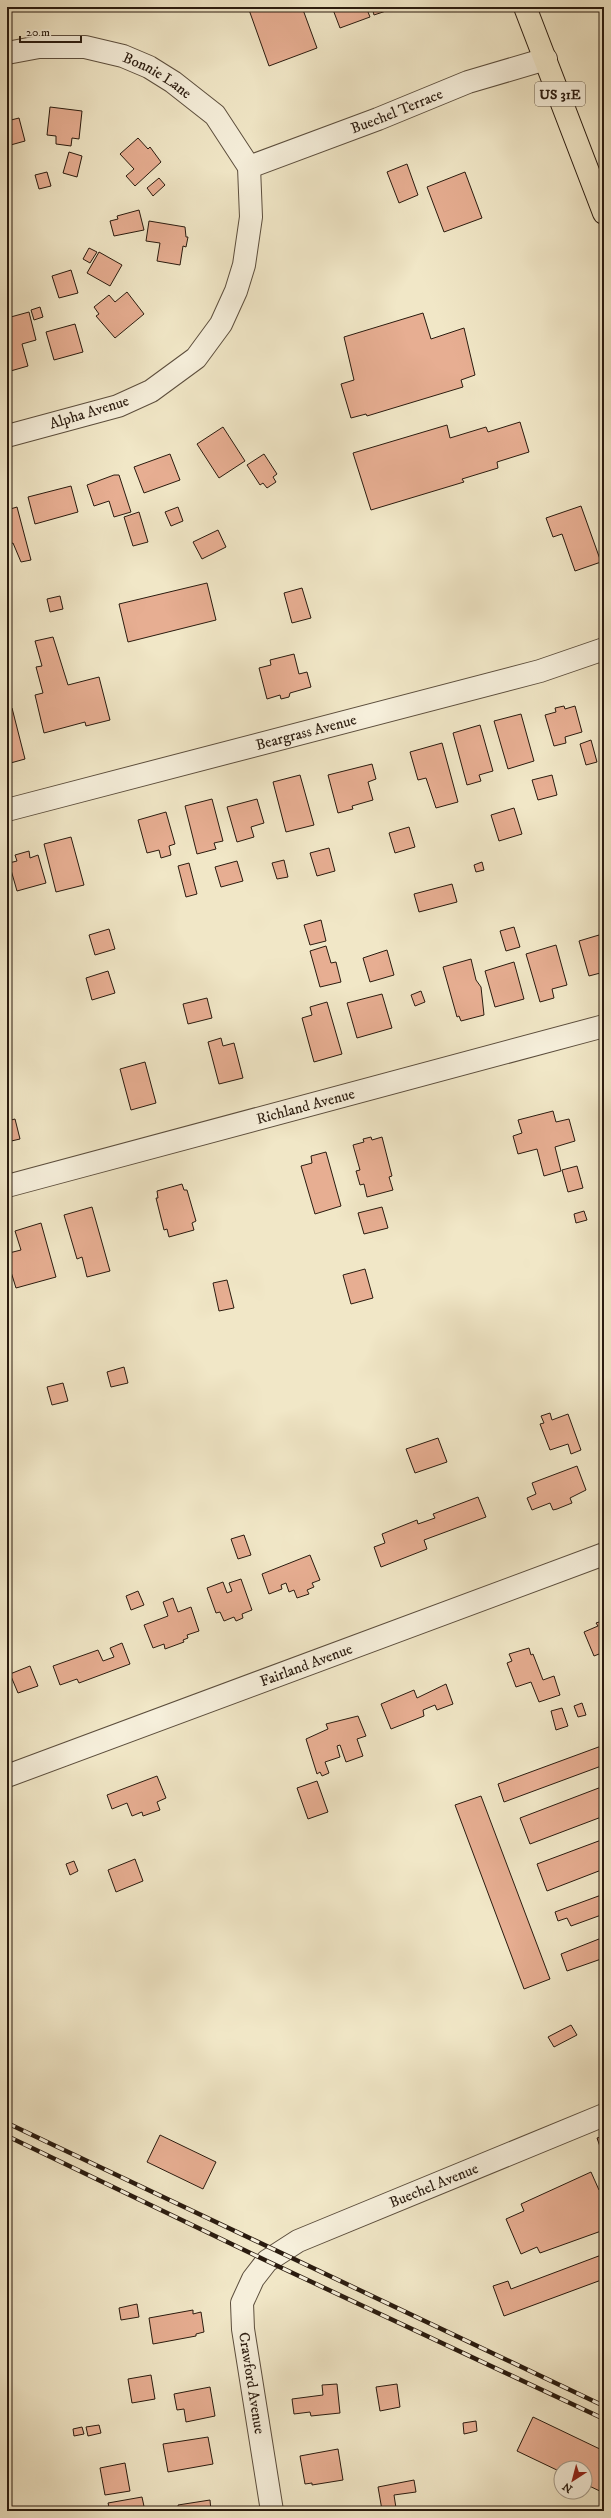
<svg xmlns="http://www.w3.org/2000/svg" width="611" height="2518" font-family="'IM FELL DW Pica',serif">
  <rect width="100%" height="100%" fill="#f1e7c7"/>
  <filter id="stains"><feTurbulence type="fractalNoise" baseFrequency=".005" numOctaves="4"/><feColorMatrix values="0 0 0 0 .2 0 0 0 0 .09 0 0 0 0 .02 0 0 0 .5 -.17"/></filter>
  <radialGradient id="worn" r=".72"><stop offset=".6" stop-color="#630" stop-opacity="0"/><stop offset="1" stop-color="#630" stop-opacity=".3"/></radialGradient>
  <path fill="#e7ae92" stroke="#2a1b0f" d="M 248,7 L 302,7 L 317,48 L 269,66 Z
    M 332,7 L 366,7 L 370,17 L 340,28 Z
    M 372,7 L 398,7 L 374,15 Z
    M 50,107 L 82,111 L 79,139 L 72,138 L 71,146 L 56,144 L 56,136 L 47,135 Z
    M 19,118 L 25,141 L 7,146 L 7,121 Z
    M 138,138 L 148,149 L 150,147 L 161,162 L 135,186 L 126,176 L 134,169 L 120,154 Z
    M 69,152 L 82,156 L 77,177 L 63,173 Z
    M 407,164 L 418,195 L 399,203 L 387,172 Z
    M 47,172 L 51,186 L 39,189 L 35,175 Z
    M 465,172 L 482,218 L 444,232 L 427,187 Z
    M 159,178 L 165,185 L 153,196 L 147,188 Z
    M 139,210 L 144,230 L 114,236 L 110,221 L 118,219 L 117,216 Z
    M 149,221 L 185,227 L 186,237 L 188,237 L 186,247 L 183,246 L 180,265 L 157,261 L 160,243 L 146,241 Z
    M 89,248 L 97,252 L 90,263 L 83,259 Z
    M 99,252 L 122,265 L 110,286 L 87,273 Z
    M 71,270 L 78,293 L 59,298 L 52,276 Z
    M 127,292 L 144,314 L 115,338 L 96,316 L 99,314 L 94,307 L 109,295 L 115,302 Z
    M 40,307 L 43,317 L 34,320 L 31,310 Z
    M 29,312 L 36,340 L 22,344 L 28,366 L 7,372 L 7,318 Z
    M 423,313 L 431,339 L 464,328 L 475,375 L 461,380 L 463,387 L 367,416 L 366,414 L 351,418 L 341,384 L 354,380 L 344,337 Z
    M 75,324 L 83,352 L 54,360 L 46,332 Z
    M 520,422 L 529,452 L 497,462 L 498,468 L 462,479 L 464,482 L 371,510 L 353,453 L 447,425 L 450,438 L 486,427 L 488,432 Z
    M 223,427 L 245,461 L 219,478 L 197,444 Z
    M 170,454 L 180,480 L 144,493 L 134,467 Z
    M 264,454 L 277,474 L 273,477 L 276,482 L 267,488 L 263,483 L 260,485 L 247,465 Z
    M 114,475 L 119,475 L 131,512 L 114,517 L 109,501 L 94,506 L 87,485 Z
    M 71,486 L 78,512 L 35,524 L 28,497 Z
    M 581,506 L 601,562 L 575,571 L 562,534 L 553,537 L 546,518 Z
    M 17,507 L 31,560 L 21,562 L 13,543 L 7,545 L 7,510 Z
    M 178,507 L 183,521 L 171,526 L 165,512 Z
    M 139,512 L 148,542 L 133,546 L 124,517 Z
    M 218,530 L 226,547 L 202,559 L 193,542 Z
    M 207,583 L 216,620 L 128,642 L 119,604 Z
    M 302,588 L 311,618 L 292,623 L 284,593 Z
    M 60,596 L 63,609 L 50,612 L 47,599 Z
    M 53,637 L 68,685 L 99,677 L 110,720 L 86,726 L 85,722 L 44,733 L 35,695 L 43,693 L 36,667 L 42,666 L 35,641 Z
    M 294,654 L 299,674 L 307,672 L 311,687 L 290,693 L 289,697 L 281,699 L 280,695 L 267,699 L 259,668 L 271,665 L 270,660 Z
    M 564,706 L 565,709 L 575,706 L 582,732 L 565,737 L 566,743 L 554,746 L 545,715 L 556,712 L 555,708 Z
    M 12,708 L 25,759 L 7,764 L 7,709 Z
    M 521,714 L 534,761 L 508,769 L 494,721 Z
    M 480,725 L 493,771 L 479,775 L 481,781 L 467,785 L 453,733 Z
    M 591,740 L 597,762 L 586,765 L 580,744 Z
    M 442,743 L 458,802 L 436,808 L 426,778 L 418,780 L 410,752 Z
    M 372,764 L 376,779 L 368,782 L 373,800 L 352,806 L 353,809 L 338,813 L 328,775 Z
    M 300,775 L 314,825 L 286,832 L 273,782 Z
    M 552,775 L 557,795 L 538,800 L 532,780 Z
    M 212,799 L 223,841 L 214,843 L 216,849 L 197,854 L 185,806 Z
    M 257,799 L 264,823 L 251,827 L 254,837 L 237,842 L 227,807 Z
    M 514,808 L 522,834 L 499,841 L 491,815 Z
    M 166,812 L 175,844 L 169,846 L 171,855 L 161,858 L 159,850 L 147,853 L 138,820 Z
    M 409,827 L 415,847 L 395,853 L 389,833 Z
    M 71,837 L 84,885 L 56,892 L 44,844 Z
    M 329,848 L 335,871 L 317,876 L 310,853 Z
    M 29,851 L 30,858 L 38,855 L 46,883 L 17,891 L 9,863 L 17,861 L 15,855 Z
    M 284,860 L 288,877 L 277,879 L 272,863 Z
    M 237,861 L 243,881 L 221,887 L 215,867 Z
    M 482,862 L 484,870 L 476,872 L 474,865 Z
    M 189,863 L 197,894 L 186,897 L 178,866 Z
    M 452,884 L 457,902 L 419,912 L 414,894 Z
    M 321,920 L 326,941 L 310,945 L 304,925 Z
    M 514,927 L 520,947 L 506,951 L 500,931 Z
    M 109,929 L 115,949 L 95,955 L 89,935 Z
    M 599,935 L 601,940 L 604,939 L 604,972 L 589,976 L 579,941 Z
    M 556,945 L 567,985 L 552,989 L 554,998 L 540,1002 L 526,954 Z
    M 326,946 L 331,963 L 336,962 L 341,982 L 320,987 L 310,951 Z
    M 387,950 L 394,975 L 370,982 L 363,958 Z
    M 471,959 L 476,980 L 481,987 L 484,1015 L 461,1021 L 459,1016 L 457,1017 L 443,967 Z
    M 514,962 L 524,999 L 495,1007 L 485,971 Z
    M 108,971 L 115,993 L 92,1000 L 86,978 Z
    M 421,991 L 425,1002 L 415,1006 L 411,995 Z
    M 382,994 L 392,1028 L 357,1038 L 347,1003 Z
    M 207,998 L 212,1018 L 188,1024 L 183,1004 Z
    M 327,1002 L 342,1054 L 314,1062 L 302,1018 L 312,1015 L 310,1007 Z
    M 221,1038 L 223,1046 L 234,1043 L 243,1078 L 219,1084 L 208,1042 Z
    M 145,1062 L 156,1103 L 131,1110 L 120,1069 Z
    M 553,1111 L 556,1122 L 569,1119 L 575,1141 L 555,1147 L 561,1171 L 544,1176 L 537,1149 L 518,1154 L 513,1136 L 522,1133 L 518,1120 Z
    M 15,1119 L 20,1139 L 7,1142 L 7,1121 Z
    M 371,1137 L 372,1140 L 382,1137 L 392,1176 L 389,1177 L 393,1190 L 367,1197 L 364,1184 L 360,1185 L 356,1171 L 360,1170 L 353,1145 L 364,1142 L 363,1139 Z
    M 326,1152 L 341,1206 L 315,1214 L 301,1166 L 312,1163 L 311,1156 Z
    M 577,1166 L 583,1188 L 568,1192 L 562,1170 Z
    M 182,1184 L 184,1190 L 187,1190 L 196,1221 L 192,1223 L 194,1230 L 169,1237 L 167,1229 L 164,1230 L 156,1198 L 158,1198 L 157,1191 Z
    M 92,1207 L 110,1271 L 87,1277 L 82,1257 L 77,1259 L 64,1215 Z
    M 382,1207 L 388,1228 L 364,1234 L 358,1213 Z
    M 584,1211 L 587,1220 L 576,1223 L 574,1214 Z
    M 41,1223 L 56,1277 L 16,1288 L 11,1272 L 7,1273 L 7,1244 L 9,1253 L 21,1250 L 15,1231 Z
    M 365,1269 L 373,1298 L 351,1304 L 343,1275 Z
    M 227,1280 L 234,1308 L 219,1311 L 213,1283 Z
    M 124,1367 L 128,1383 L 111,1387 L 107,1372 Z
    M 63,1383 L 68,1401 L 52,1405 L 47,1387 Z
    M 550,1413 L 552,1420 L 568,1414 L 581,1450 L 571,1454 L 568,1444 L 550,1450 L 540,1424 L 544,1423 L 541,1416 Z
    M 438,1438 L 447,1462 L 415,1473 L 406,1449 Z
    M 577,1466 L 586,1490 L 570,1498 L 572,1503 L 557,1509 L 553,1510 L 550,1503 L 532,1510 L 527,1498 L 536,1494 L 532,1483 Z
    M 478,1497 L 486,1517 L 424,1540 L 427,1549 L 381,1567 L 374,1547 L 385,1543 L 382,1534 L 417,1520 L 418,1524 L 435,1518 L 433,1514 Z
    M 244,1535 L 251,1555 L 238,1559 L 231,1539 Z
    M 310,1555 L 320,1580 L 312,1583 L 314,1587 L 307,1590 L 309,1594 L 297,1598 L 294,1590 L 289,1592 L 286,1583 L 281,1585 L 282,1589 L 269,1594 L 262,1574 Z
    M 241,1579 L 252,1610 L 242,1614 L 243,1618 L 236,1621 L 234,1617 L 224,1621 L 220,1612 L 216,1613 L 207,1588 L 223,1582 L 227,1593 L 232,1591 L 229,1583 Z
    M 138,1591 L 144,1605 L 131,1610 L 126,1596 Z
    M 173,1598 L 178,1612 L 191,1607 L 199,1631 L 187,1635 L 188,1638 L 183,1640 L 184,1642 L 165,1649 L 164,1644 L 153,1648 L 144,1625 L 168,1616 L 163,1602 Z
    M 602,1621 L 604,1624 L 604,1652 L 594,1656 L 584,1632 L 598,1626 L 596,1623 Z
    M 122,1643 L 130,1664 L 79,1683 L 77,1679 L 60,1685 L 53,1666 L 98,1650 L 103,1661 L 114,1657 L 110,1648 Z
    M 529,1648 L 531,1655 L 533,1654 L 543,1680 L 554,1676 L 560,1695 L 539,1702 L 531,1682 L 516,1687 L 507,1663 L 512,1661 L 509,1654 Z
    M 30,1666 L 38,1686 L 18,1693 L 10,1674 Z
    M 446,1684 L 453,1704 L 437,1710 L 435,1705 L 423,1710 L 424,1716 L 391,1729 L 381,1704 L 414,1690 L 417,1698 Z
    M 582,1703 L 586,1715 L 578,1717 L 574,1706 Z
    M 562,1708 L 568,1726 L 556,1730 L 551,1711 Z
    M 358,1716 L 366,1736 L 357,1739 L 363,1756 L 346,1762 L 340,1745 L 337,1746 L 340,1757 L 325,1762 L 329,1773 L 322,1776 L 320,1772 L 317,1774 L 306,1739 L 328,1729 L 326,1724 Z
    M 604,1745 L 604,1765 L 504,1802 L 498,1784 Z
    M 157,1776 L 166,1798 L 157,1802 L 160,1810 L 143,1816 L 142,1812 L 132,1816 L 127,1803 L 112,1809 L 107,1795 Z
    M 317,1781 L 328,1812 L 308,1819 L 297,1788 Z
    M 604,1786 L 604,1816 L 530,1844 L 520,1818 Z
    M 481,1796 L 550,1979 L 524,1989 L 455,1805 Z
    M 604,1839 L 604,1869 L 547,1891 L 537,1864 Z
    M 135,1859 L 143,1881 L 116,1892 L 108,1870 Z
    M 74,1861 L 78,1871 L 70,1875 L 66,1864 Z
    M 604,1894 L 604,1914 L 571,1926 L 567,1918 L 558,1921 L 555,1912 Z
    M 604,1937 L 604,1958 L 567,1971 L 561,1954 Z
    M 571,2025 L 577,2035 L 554,2047 L 548,2037 Z
    M 160,2135 L 216,2162 L 203,2189 L 147,2162 Z
    M 604,2136 L 604,2158 L 597,2138 Z
    M 591,2172 L 599,2190 L 604,2188 L 604,2230 L 540,2253 L 537,2247 L 521,2254 L 506,2219 L 524,2211 L 521,2204 Z
    M 604,2254 L 604,2279 L 504,2316 L 493,2286 L 508,2281 L 511,2289 Z
    M 137,2304 L 139,2317 L 121,2320 L 119,2308 Z
    M 193,2310 L 193,2314 L 201,2312 L 204,2332 L 196,2334 L 196,2336 L 153,2344 L 149,2318 Z
    M 151,2375 L 155,2399 L 132,2403 L 128,2379 Z
    M 337,2384 L 340,2413 L 311,2416 L 310,2412 L 294,2414 L 292,2399 L 323,2395 L 322,2385 Z
    M 397,2384 L 400,2407 L 380,2411 L 376,2387 Z
    M 210,2387 L 215,2416 L 186,2422 L 184,2409 L 177,2410 L 174,2394 Z
    M 533,2417 L 604,2451 L 604,2493 L 585,2484 L 585,2468 L 561,2468 L 561,2472 L 517,2451 Z
    M 476,2421 L 477,2431 L 464,2434 L 463,2423 Z
    M 99,2425 L 101,2433 L 88,2436 L 86,2427 Z
    M 82,2427 L 84,2434 L 74,2436 L 73,2429 Z
    M 208,2437 L 213,2464 L 168,2472 L 163,2444 Z
    M 338,2449 L 343,2480 L 312,2485 L 312,2483 L 305,2484 L 300,2456 Z
    M 125,2463 L 130,2491 L 105,2495 L 100,2468 Z
    M 414,2480 L 416,2492 L 394,2495 L 396,2508 L 382,2510 L 378,2487 Z
    M 142,2497 L 145,2511 L 110,2511 L 108,2503 Z
    M 210,2500 L 211,2511 L 179,2511 L 178,2505 Z"/>
  <g fill="none" stroke-linecap="round" stroke-linejoin="round">
    <g stroke="#5c4e3d" stroke-width="24">
      <g id="minor">
        <path id="s1" d="M 7,53 L 39,47 L 85,47 L 123,56 L 149,67 L 173,82 L 215,115 L 249,167 L 251,217 L 244,265 L 236,291 L 221,324 L 196,358 L 151,391 L 118,406 L 7,436"/>
        <path id="s2" d="M 249,167 L 378,119 L 468,82 L 546,59"/>
        <path id="s3" d="M 7,810 L 540,671 L 604,649"/>
        <path id="s4" d="M 7,1186 L 604,1026"/>
        <path id="s5" d="M 7,1776 L 604,1554"/>
        <path id="s6" d="M 272,2511 L 243,2329 L 242,2303 L 253,2279 L 267,2261 L 298,2241 L 604,2115"/>
      </g>
    </g>
    <g stroke="#2a1b0f" stroke-width="24">
      <path id="major" d="M 525,7 L 604,213"/>
    </g>
    <use href="#minor" stroke="#f6efdb" stroke-width="22"/>
    <use href="#major" stroke="#f1e7c7" stroke-width="22"/>
    <g stroke="#2a1b0f" stroke-width="4.5">
      <path id="rail" d="M 7,2123 L 604,2406
        M 7,2136 L 267,2261 L 604,2419"/>
    </g>
    <use href="#rail" stroke="#f6efdb" stroke-width="3" stroke-dasharray="9" stroke-linecap="butt"/>
  </g>
  <g text-anchor="middle" stroke-width="3" stroke-linejoin="round" paint-order="stroke">
    <rect fill="#f6efdb" stroke="#675b4c" stroke-width="1" x="535" y="82" width="50" height="24" rx="3"/>
    <g font-size="14" font-weight="bold" fill="#2a1b0f">
      <text x="560" y="99">US 31E</text>
    </g>
    <g font-size="15" fill="#2a1b0f" stroke="#f6efdb">
      <text dy="5" stroke="none"><textPath href="#s1" startOffset="157">Bonnie Lane</textPath></text>
      <text dy="5" stroke="none"><textPath href="#s2" startOffset="158">Buechel Terrace</textPath></text>
      <text transform="translate(89 412) rotate(-17)" y="5">Alpha Avenue</text>
      <text dy="5" stroke="none"><textPath href="#s3" startOffset="309">Beargrass Avenue</textPath></text>
      <text dy="5" stroke="none"><textPath href="#s4" startOffset="309">Richland Avenue</textPath></text>
      <text dy="5" stroke="none"><textPath href="#s5" startOffset="319">Fairland Avenue</textPath></text>
      <text dy="5" stroke="none"><textPath href="#s6" startOffset="443">Buechel Avenue</textPath></text>
      <text transform="translate(252 2383) rotate(81)" y="5">Crawford Avenue</text>
    </g>
  </g>
  <rect width="611" height="2518" fill="none" stroke="#f1e7c7" stroke-width="24"/>
  <rect x="8" y="8" width="595" height="2502" fill="none" stroke="#2a1b0f" stroke-width="2"/>
  <rect x="12" y="12" width="587" height="2494" fill="none" stroke="#2a1b0f"/>
  <g transform="translate(573 2480) rotate(216)"><circle r="19" fill="#f6efdb" stroke="#a49a89"/>
  <path d="M0-3L7 15L0 10L-7 15Z" fill="#8f2418"/>
  <text y="-6" font-size="11" font-weight="bold" text-anchor="middle" fill="#2a1b0f">N</text>
  </g>
  <path d="M20 36v6h61v-6" fill="none" stroke="#2a1b0f" stroke-width="2"/>
  <text x="26" y="36" font-size="12" fill="#2a1b0f" stroke="#f6efdb" stroke-width="3" paint-order="stroke">20 m</text>
  <rect width="100%" height="100%" filter="url(#stains)"/>
  <rect width="100%" height="100%" fill="url(#worn)"/>
</svg>
